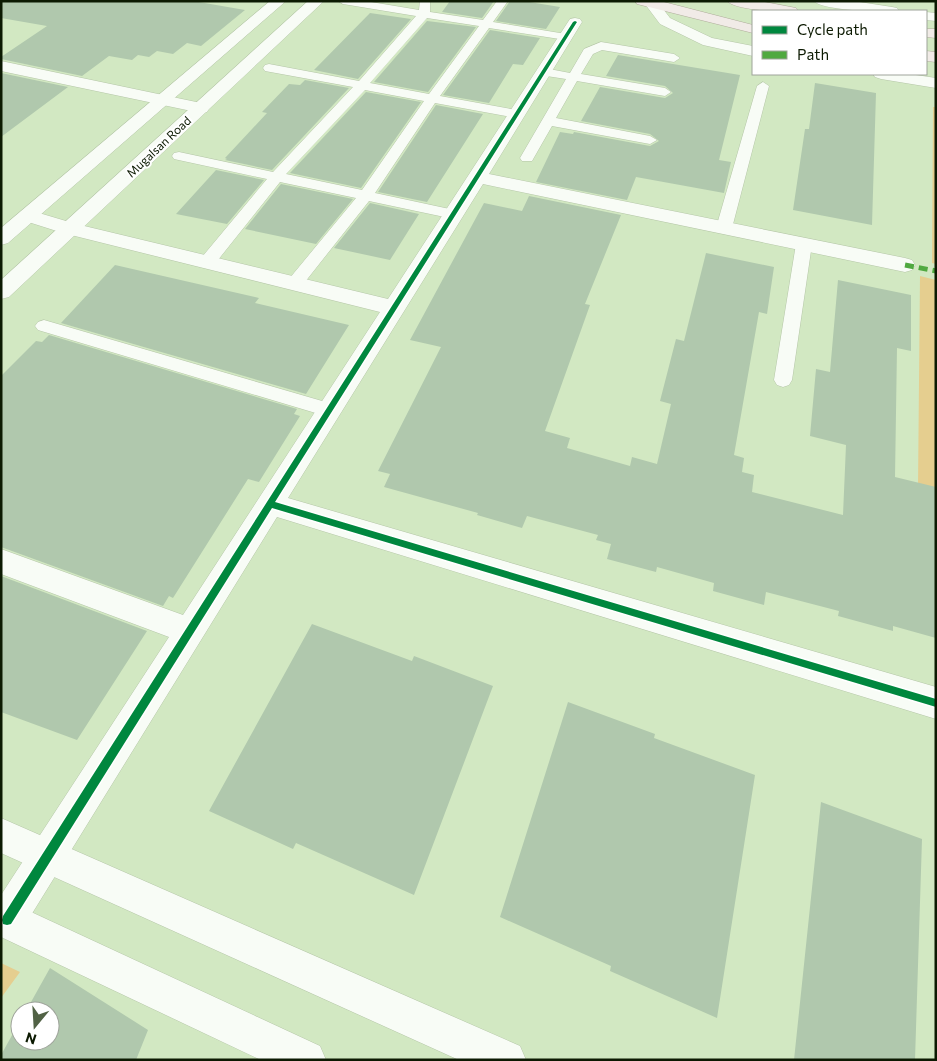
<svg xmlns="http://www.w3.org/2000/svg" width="937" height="1061" font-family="Commissioner,sans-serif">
  <rect width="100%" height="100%" fill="#d2e8c2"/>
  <path fill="#e5ce8f" d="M 933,107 L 936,107 L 936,264 L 932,263 Z
    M 920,276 L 936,280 L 936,492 L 918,487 Z
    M 1,963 L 20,972 L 1,998 Z"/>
  <path fill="#b0c8ad" d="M 1,1 L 193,1 L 245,10 L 201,46 L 187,43 L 173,54 L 157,51 L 149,57 L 138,55 L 132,60 L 109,56 L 82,76 L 1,59 L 1,57 L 47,26 L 1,18 Z
    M 450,1 L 494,1 L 482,18 L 442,12 Z
    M 510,1 L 523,1 L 560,7 L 546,29 L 496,21 Z
    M 370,13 L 411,19 L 358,79 L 314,70 Z
    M 427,21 L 476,27 L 428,92 L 374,82 Z
    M 490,30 L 540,38 L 523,65 L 513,64 L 489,103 L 443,95 Z
    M 618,55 L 740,75 L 719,160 L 731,162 L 724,193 L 636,177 L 627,200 L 536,182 L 560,132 L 573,134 L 574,132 L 650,146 L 659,141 L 650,134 L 581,121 L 600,87 L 665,98 L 673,93 L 665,86 L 606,76 Z
    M 1,73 L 68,87 L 1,137 Z
    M 305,80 L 349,88 L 272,170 L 225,160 L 227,159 L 225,158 L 267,113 L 262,112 L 289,84 L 300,85 Z
    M 815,83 L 876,93 L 872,225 L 793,210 L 805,129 L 809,129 Z
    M 366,92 L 421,102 L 361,188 L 290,173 Z
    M 436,105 L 483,114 L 427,202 L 378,192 Z
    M 216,170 L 264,180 L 227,224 L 176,214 Z
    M 281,184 L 353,199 L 316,244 L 245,229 Z
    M 529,196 L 621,215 L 585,304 L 590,305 L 545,431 L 570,438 L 567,448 L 630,466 L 632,457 L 657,464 L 671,404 L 660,401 L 676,339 L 684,341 L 706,253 L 774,267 L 767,314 L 759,312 L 734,455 L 744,458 L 742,472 L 754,475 L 752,492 L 843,515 L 846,445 L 810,436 L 816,369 L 830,372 L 838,280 L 911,295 L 911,351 L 897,348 L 895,477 L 936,487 L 936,638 L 893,626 L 893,631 L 838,616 L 839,611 L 766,592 L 764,605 L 713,591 L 714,583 L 657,567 L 656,572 L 607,559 L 611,544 L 596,540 L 598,535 L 527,516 L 522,528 L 477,515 L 478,513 L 384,487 L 390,474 L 378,471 L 441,347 L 410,340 L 484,203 L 522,211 Z
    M 370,203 L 419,214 L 390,260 L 334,248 Z
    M 115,265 L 259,298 L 255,303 L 349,325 L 306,394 L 61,323 Z
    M 49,335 L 297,409 L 294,414 L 300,416 L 259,482 L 248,479 L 173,598 L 169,596 L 163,606 L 1,547 L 1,376 L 36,341 L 42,342 Z
    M 1,576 L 147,631 L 77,740 L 1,712 Z
    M 312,624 L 412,661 L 414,656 L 493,686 L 414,895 L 296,843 L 293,849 L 209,811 Z
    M 568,702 L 655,734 L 654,738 L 755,775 L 717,1018 L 610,971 L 611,966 L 500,917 Z
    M 821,802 L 922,839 L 915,1060 L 794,1060 Z
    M 50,968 L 148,1030 L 136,1060 L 1,1060 L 1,1055 L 20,1021 L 20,1041 L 50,1041 L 50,1011 L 26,1011 Z"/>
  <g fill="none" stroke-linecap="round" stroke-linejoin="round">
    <g stroke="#b5c6a8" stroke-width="1">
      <path id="service" d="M 338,1 L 365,1 L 419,10 L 420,1 L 430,1 L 430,12 L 483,20 L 497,1 L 508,1 L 493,22 L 566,34 L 572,37 L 566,40 L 489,28 L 440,96 L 522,111 L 524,114 L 522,117 L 517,118 L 435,103 L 375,193 L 459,211 L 462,214 L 459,217 L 454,219 L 369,201 L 301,287 L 295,288 L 289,287 L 287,283 L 289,279 L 356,198 L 280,182 L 214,265 L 202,265 L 200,261 L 202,257 L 267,179 L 174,159 L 172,156 L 174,153 L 179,152 L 273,172 L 353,87 L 265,71 L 263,68 L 265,65 L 269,64 L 359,81 L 416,16 L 343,4 ZM 427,18 L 479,26 L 429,94 L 370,83 ZM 365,90 L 424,101 L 362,190 L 286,174 Z
        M 601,42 L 674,54 L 680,58 L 674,62 L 602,50 L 593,54 L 581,74 L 665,88 L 671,92 L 665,96 L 577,81 L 556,118 L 650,136 L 657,140 L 650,144 L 552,126 L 532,161 L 522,161 L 520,158 L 566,79 L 540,75 L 538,72 L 544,68 L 570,73 L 584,49 Z
        M 763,82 L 769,86 L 732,228 L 729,231 L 719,231 L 716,228 L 757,86 Z
        M 804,239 L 810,241 L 812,244 L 792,380 L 789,385 L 783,387 L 777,385 L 774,380 L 796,244 L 798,241 Z
        M 44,320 L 329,403 L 336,405 L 338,410 L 336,415 L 329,417 L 38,330 L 35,326 L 38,322 Z"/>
    </g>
    <g stroke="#b5c6a8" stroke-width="1">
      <path id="minor" d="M 647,1 L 657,1 L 670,18 L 712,38 L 753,46 L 753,56 L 703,45 L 660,24 L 645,4 Z
        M 814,1 L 853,1 L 892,7 L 897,8 L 899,11 C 885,12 822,11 814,1 Z
        M 926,12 L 936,13 L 936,21 L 926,20 Z
        M 575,18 L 580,19 L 582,22 L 489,174 L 905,258 L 912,260 L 915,265 L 912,270 L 905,272 L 483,184 L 288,498 L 936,687 L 936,719 L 277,517 L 20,933 L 7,939 L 1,936 L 1,895 L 169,637 L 1,574 L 1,549 L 183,615 L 380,312 L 63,233 L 22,220 L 19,216 L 22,212 L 29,210 L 76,224 L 388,299 L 568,22 L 570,19 Z
        M 1,61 L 201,103 L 207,104 L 209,108 L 207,112 L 201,113 L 1,71 Z
        M 873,74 L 909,74 L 936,78 L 936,88 L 881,79 L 875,77 Z"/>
    </g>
    <g stroke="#b5c6a8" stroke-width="1">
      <path id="tertiary" d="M 1,818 L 520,1046 L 526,1060 L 459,1060 L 1,853 Z
        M 1,898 L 320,1046 L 326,1060 L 261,1060 L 1,937 Z"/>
    </g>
    <g stroke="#b5c6a8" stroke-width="1">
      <path id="secondary" d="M 270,1 L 286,1 L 8,243 L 1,245 L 1,228 Z
        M 308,1 L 324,1 L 9,297 L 1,299 L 1,280 Z"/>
    </g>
    <g stroke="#afac9b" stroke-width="1">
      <path id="primary" d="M 635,1 L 660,1 L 753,25 L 753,33 L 637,4 Z
        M 727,1 L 760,1 L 796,8 L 798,11 C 785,12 736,11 727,1 Z
        M 926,29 L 936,29 L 936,38 L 926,37 Z
        M 926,51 L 936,52 L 936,62 L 926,61 Z"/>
    </g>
    <use href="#service" fill="#f8fcf6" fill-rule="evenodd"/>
    <use href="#minor" fill="#f8fcf6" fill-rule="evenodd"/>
    <use href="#tertiary" fill="#f8fcf6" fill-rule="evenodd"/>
    <use href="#secondary" fill="#f8fcf6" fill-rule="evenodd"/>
    <use href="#primary" fill="#f1ebe7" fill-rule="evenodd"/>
    <path stroke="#50a940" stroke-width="5" stroke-dasharray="9 5" stroke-linecap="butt" d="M 905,265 L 936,271"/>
    <g stroke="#fff" stroke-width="3">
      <path id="cycleway" d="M 575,21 L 577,22 L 275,502 L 936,699 L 936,707 L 272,508 L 11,924 L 7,925 L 3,924 L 2,920 L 3,916 L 573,22 Z"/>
    </g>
    <use href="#cycleway" fill="#00873e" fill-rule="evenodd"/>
  </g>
  <g text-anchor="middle" stroke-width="4" stroke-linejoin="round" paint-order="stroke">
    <g font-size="12" fill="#0c1a02" stroke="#fff">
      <text transform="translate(159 147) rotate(-43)" y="4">Mugalsan Road</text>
    </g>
  </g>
  <rect width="937" height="1061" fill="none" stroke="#0c1a02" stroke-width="5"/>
  <rect x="752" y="10" width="175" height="65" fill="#ffffff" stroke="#9ea39a"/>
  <rect x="762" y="26" width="25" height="8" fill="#00873e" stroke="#9ea39a"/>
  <text x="797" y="35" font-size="15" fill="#0c1a02">Cycle path</text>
  <rect x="762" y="51" width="25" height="8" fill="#50a940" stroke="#9ea39a"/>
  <text x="797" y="60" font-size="15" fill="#0c1a02">Path</text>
  <g transform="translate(35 1026) rotate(198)"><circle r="24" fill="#ffffff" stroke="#9ea39a"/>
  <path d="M0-4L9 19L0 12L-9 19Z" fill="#516245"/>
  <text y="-8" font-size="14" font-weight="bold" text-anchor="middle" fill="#0c1a02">N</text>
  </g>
</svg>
